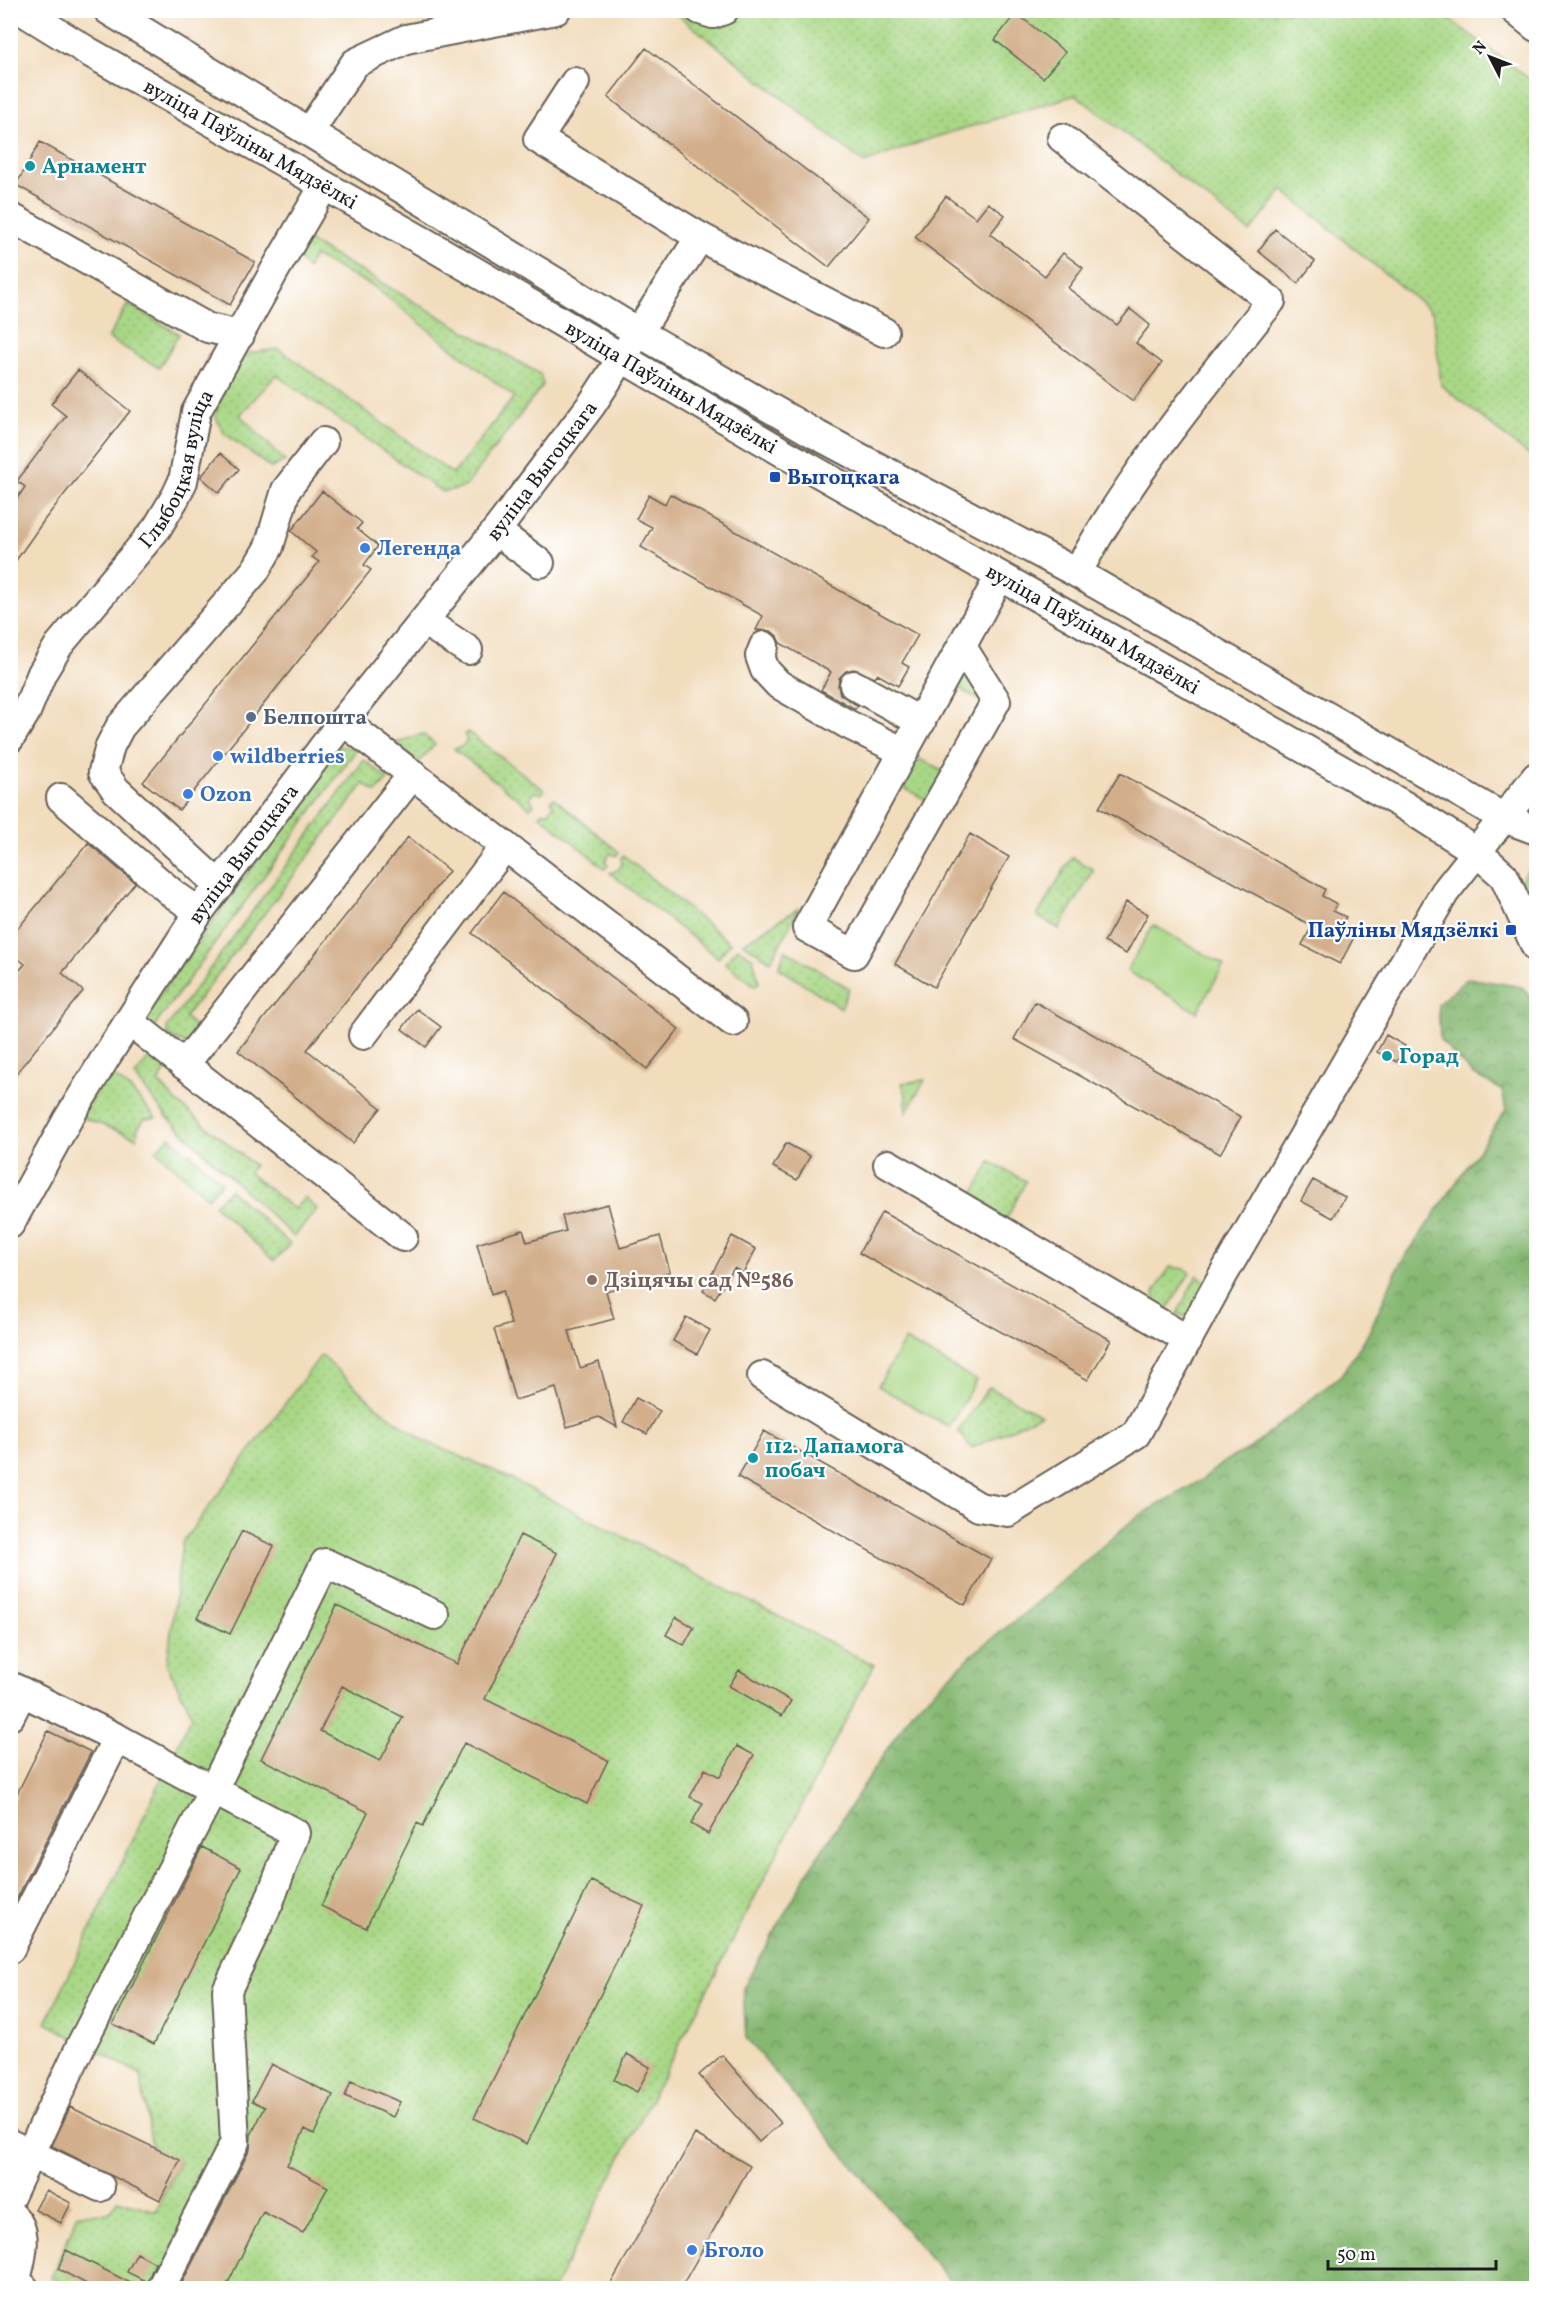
<svg xmlns="http://www.w3.org/2000/svg" width="1547" height="2299" font-family="Vollkorn,serif">
  <defs>
    <pattern id="grass-dots" width="8" height="8" patternUnits="userSpaceOnUse" patternTransform="scale(1.5)"><rect width="8" height="8" fill="#a8d785"/><path d="M2 2h.1M6 6h.1" fill="none" stroke="#90b872" stroke-width="1.8" stroke-linecap="round"/></pattern>
    <pattern id="forest-crowns" width="20" height="18" patternUnits="userSpaceOnUse" patternTransform="scale(1.5)"><rect width="20" height="18" fill="#86b872"/><path d="M2 6a3 3 0 1 1 6 0M12 15a3 3 0 1 1 6 0" fill="none" stroke="#6d955d"/></pattern>
  </defs>
  <rect width="100%" height="100%" fill="#fff"/>
  <filter id="ink" filterUnits="userSpaceOnUse"><feTurbulence type="fractalNoise" baseFrequency=".0167" numOctaves="2"/><feDisplacementMap in="SourceGraphic" scale="12" xChannelSelector="R" yChannelSelector="G"/><feConvolveMatrix kernelMatrix="1 2 1 2 8 2 1 2 1" color-interpolation-filters="sRGB"/></filter>
  <filter id="wash" filterUnits="userSpaceOnUse"><feTurbulence type="fractalNoise" baseFrequency=".008" numOctaves="4" result="noise"/><feDisplacementMap in="SourceGraphic" scale="24" xChannelSelector="R" yChannelSelector="G"/><feGaussianBlur stdDeviation="1.35" result="paint"/><feColorMatrix in="noise" values="0 0 0 0 0 0 0 0 0 0 0 0 0 0 0 0 0 1.4 0 .05"/><feComposite in="paint" operator="in"/></filter>
  <g filter="url(#wash)">
    <rect width="100%" height="100%" fill="#f1dcbc"/>
    <path fill="url(#grass-dots)" stroke="#627a50" stroke-width="1.5" d="M 673,11 L 1439,11 L 1536,84 L 1536,461 L 1441,385 L 1433,313 L 1283,190 L 1250,232 L 1076,95 L 932,138 L 864,163 Z
      M 307,240 L 540,374 L 543,385 L 465,487 L 442,492 L 276,375 L 240,415 L 285,461 L 271,468 L 224,433 L 215,415 L 231,370 L 249,353 L 279,349 L 453,474 L 514,397 L 373,286 L 314,256 L 307,269 L 298,257 Z
      M 128,304 L 179,334 L 159,368 L 108,338 Z
      M 969,677 L 983,702 L 955,686 L 961,680 Z
      M 468,732 L 544,790 L 542,794 L 533,792 L 530,799 L 534,804 L 530,808 L 454,749 L 462,746 L 467,741 L 465,735 Z
      M 422,734 L 435,744 L 419,762 L 396,743 Z
      M 339,746 L 357,749 L 153,1028 L 144,1017 Z
      M 914,756 L 946,773 L 930,802 L 898,785 Z
      M 364,760 L 388,779 L 376,792 L 364,784 L 185,1017 L 196,1028 L 187,1044 L 168,1037 L 167,1027 Z
      M 554,798 L 619,852 L 616,856 L 611,853 L 605,860 L 608,865 L 605,869 L 540,815 L 543,812 L 549,812 L 553,805 L 551,801 Z
      M 623,855 L 730,943 L 718,958 L 610,873 L 618,870 L 622,864 L 621,858 Z
      M 1072,857 L 1094,870 L 1059,929 L 1037,916 Z
      M 1536,860 L 1536,913 L 1521,879 Z
      M 799,908 L 771,961 L 743,943 Z
      M 738,948 L 753,958 L 759,982 L 755,986 L 725,963 Z
      M 785,950 L 849,988 L 841,1008 L 779,968 Z
      M 151,1055 L 167,1069 L 158,1082 L 177,1102 L 254,1165 L 249,1173 L 294,1209 L 305,1198 L 317,1209 L 294,1237 L 167,1117 L 135,1076 Z
      M 108,1072 L 130,1089 L 156,1118 L 145,1119 L 138,1128 L 137,1138 L 81,1117 Z
      M 925,1080 L 906,1113 L 906,1095 L 902,1083 Z
      M 170,1137 L 222,1182 L 208,1198 L 156,1150 Z
      M 990,1162 L 1026,1181 L 1006,1220 L 970,1201 Z
      M 230,1190 L 290,1244 L 274,1261 L 214,1205 Z
      M 1170,1267 L 1185,1269 L 1190,1273 L 1167,1310 L 1155,1304 L 1154,1293 Z
      M 1197,1275 L 1205,1281 L 1188,1317 L 1177,1314 Z
      M 321,1355 L 376,1406 L 424,1441 L 497,1472 L 874,1665 L 554,2288 L 76,2288 L 51,2278 L 78,2214 L 109,2213 L 117,2200 L 156,2211 L 180,2161 L 152,2147 L 140,2074 L 46,2023 L 192,1715 L 167,1665 L 182,1543 Z
      M 989,1387 L 1041,1415 L 972,1448 L 958,1431 Z"/>
    <path fill="url(#forest-crowns)" stroke="#516a47" stroke-width="1.5" d="M 1468,978 L 1522,987 L 1536,1004 L 1532,1023 L 1536,1024 L 1536,2288 L 955,2288 L 746,2038 L 743,1988 L 808,1872 L 911,1712 L 973,1654 L 1031,1608 L 1135,1518 L 1200,1481 L 1225,1461 L 1249,1449 L 1341,1375 L 1368,1334 L 1398,1267 L 1506,1110 L 1502,1090 L 1472,1074 L 1440,1040 L 1438,1004 Z"/>
    <path fill="#a8d785" stroke="#627a50" stroke-width="1.5" d="M 1153,925 L 1224,965 L 1197,1012 L 1127,971 Z
      M 905,1340 L 976,1380 L 949,1427 L 878,1386 Z"/>
    <g id="blocks">
      <path fill="#d2ae8a" fill-rule="evenodd" d="M 1016,13 L 1065,52 L 1043,78 L 995,40 Z
        M 646,48 L 869,218 L 829,267 L 608,97 Z
        M 40,142 L 255,262 L 230,305 L 16,185 Z
        M 946,196 L 976,218 L 988,203 L 1005,215 L 990,234 L 1045,276 L 1063,253 L 1083,268 L 1068,288 L 1117,325 L 1130,309 L 1150,325 L 1136,343 L 1162,363 L 1133,401 L 915,237 Z
        M 1275,229 L 1315,261 L 1298,283 L 1258,251 Z
        M 78,370 L 130,411 L 45,519 L 10,569 L 10,509 L 25,487 L 17,481 L 66,416 L 51,404 Z
        M 220,453 L 239,469 L 219,493 L 201,477 Z
        M 322,491 L 362,523 L 357,529 L 378,546 L 364,565 L 371,570 L 179,810 L 143,782 L 319,562 L 312,557 L 316,552 L 291,531 Z
        M 670,494 L 918,635 L 902,663 L 909,667 L 898,686 L 877,674 L 875,678 L 854,669 L 846,671 L 839,678 L 838,686 L 840,694 L 858,706 L 855,709 L 821,690 L 831,672 L 780,643 L 777,636 L 771,631 L 756,630 L 763,616 L 641,547 L 652,527 L 636,519 L 649,495 L 665,504 Z
        M 1120,773 L 1325,889 L 1322,896 L 1337,904 L 1333,911 L 1346,917 L 1341,925 L 1356,933 L 1340,964 L 1302,945 L 1312,926 L 1099,808 Z
        M 970,834 L 1009,857 L 934,987 L 895,964 Z
        M 408,837 L 449,871 L 307,1050 L 381,1108 L 353,1143 L 238,1051 Z
        M 88,843 L 135,883 L 62,973 L 83,991 L 10,1081 L 10,981 L 25,964 L 10,952 L 10,938 Z
        M 503,892 L 679,1029 L 647,1069 L 472,933 Z
        M 1126,902 L 1148,914 L 1126,954 L 1104,942 Z
        M 1035,1002 L 1241,1117 L 1220,1154 L 1014,1039 Z
        M 417,1009 L 441,1027 L 426,1047 L 402,1029 Z
        M 1386,1035 L 1405,1046 L 1397,1062 L 1377,1052 Z
        M 786,1143 L 810,1156 L 797,1180 L 773,1167 Z
        M 1313,1180 L 1345,1197 L 1333,1218 L 1301,1201 Z
        M 608,1204 L 620,1248 L 660,1236 L 670,1272 L 606,1291 L 614,1319 L 569,1331 L 580,1368 L 599,1362 L 617,1427 L 599,1417 L 567,1427 L 556,1388 L 515,1400 L 494,1329 L 511,1324 L 502,1291 L 491,1295 L 477,1244 L 523,1230 L 527,1242 L 566,1231 L 562,1216 Z
        M 882,1212 L 1111,1340 L 1088,1380 L 859,1253 Z
        M 732,1236 L 756,1249 L 743,1273 L 734,1268 L 715,1298 L 703,1291 Z
        M 686,1317 L 710,1330 L 697,1354 L 673,1341 Z
        M 636,1398 L 660,1411 L 647,1434 L 623,1422 Z
        M 764,1431 L 991,1559 L 965,1605 L 738,1477 Z
        M 242,1531 L 274,1546 L 230,1634 L 197,1618 Z
        M 520,1535 L 557,1553 L 485,1699 L 608,1760 L 587,1804 L 464,1743 L 423,1826 L 417,1823 L 366,1928 L 321,1906 L 368,1812 L 261,1759 L 337,1605 L 457,1664 ZM 342,1686 L 403,1717 L 380,1761 L 320,1731 Z
        M 676,1617 L 694,1627 L 684,1645 L 666,1635 Z
        M 739,1670 L 791,1701 L 782,1716 L 729,1686 Z
        M 48,1731 L 91,1752 L 10,1912 L 10,1808 Z
        M 737,1746 L 754,1755 L 708,1834 L 691,1824 L 703,1803 L 690,1797 L 705,1769 L 720,1777 Z
        M 202,1847 L 241,1868 L 154,2044 L 113,2024 Z
        M 591,1881 L 644,1906 L 527,2144 L 474,2118 Z
        M 627,2054 L 650,2067 L 637,2092 L 614,2080 Z
        M 722,2055 L 781,2123 L 759,2142 L 699,2075 Z
        M 271,2064 L 333,2095 L 314,2134 L 305,2129 L 287,2165 L 328,2187 L 303,2233 L 263,2212 L 225,2289 L 179,2289 L 250,2149 L 251,2135 L 265,2107 L 252,2101 Z
        M 351,2081 L 400,2102 L 393,2117 L 345,2096 Z
        M 70,2107 L 180,2160 L 160,2200 L 52,2146 Z
        M 695,2134 L 750,2166 L 680,2289 L 608,2289 Z
        M 46,2190 L 71,2203 L 61,2223 L 35,2210 Z
        M 66,2250 L 142,2289 L 96,2289 L 58,2269 Z
        M 137,2253 L 155,2263 L 147,2282 L 127,2272 Z"/>
    </g>
  </g>
  <g filter="url(#ink)">
    <use href="#blocks" fill-opacity="0" stroke="#675f54" stroke-width="1.5"/>
    <g fill="none" stroke-linecap="round" stroke-linejoin="round">
      <g stroke="#675f54" stroke-width="32">
        <g id="minor">
          <path id="s1" d="M 21,10 L 89,52 L 440,251 L 789,456 L 1405,806 L 1477,852 L 1504,876 L 1536,947"/>
          <path d="M 108,10 L 638,332 L 817,435 L 1077,573 L 1504,818 L 1536,830"/>
          <path d="M 700,10 L 713,14 L 724,10"/>
          <path d="M 1515,10 L 1536,27"/>
          <path d="M 575,82 L 538,139 L 700,237"/>
          <path d="M 309,132 L 355,63 L 406,39 L 556,10"/>
          <path d="M 1062,138 L 1271,301 C 1202,389 1130,474 1077,573"/>
          <path d="M 10,217 L 208,328 L 240,335"/>
          <path d="M 496,531 L 540,563"/>
          <path d="M 424,621 L 468,650"/>
          <path d="M 764,646 L 760,656 L 765,670 L 778,684 L 847,724 L 904,752"/>
          <path d="M 962,647 L 996,701 L 854,954 L 807,928 L 1000,576"/>
          <path d="M 854,685 L 921,722"/>
          <path d="M 343,721 L 733,1022"/>
          <path id="s2" d="M 10,738 L 26,712 L 42,673 L 59,645 L 157,528 L 176,496 L 183,481 L 196,412 L 275,270 L 324,186"/>
          <path d="M 61,798 L 172,893 L 199,912"/>
          <path d="M 220,886 L 116,790 L 103,772 L 110,746 L 120,727 L 255,571 L 269,547 L 286,490 L 323,442"/>
          <path d="M 129,1021 L 403,1237"/>
          <path d="M 363,1035 L 505,846"/>
          <path d="M 184,1065 L 413,774"/>
          <path d="M 888,1164 L 1188,1340"/>
          <path id="s3" d="M 10,1224 L 68,1119 L 106,1057 L 199,912 L 343,721 L 496,531 L 592,404 L 700,237 L 884,332"/>
          <path d="M 762,1376 L 979,1507 L 1008,1512 L 1136,1434 L 1223,1275 L 1445,892 L 1536,777"/>
          <path d="M 10,1686 L 117,1738 L 213,1790 L 325,1563 L 435,1615"/>
          <path d="M 10,1716 L 22,1692"/>
          <path d="M 10,1949 L 117,1738"/>
          <path d="M 10,2144 L 100,2187"/>
          <path d="M 10,2197 L 82,2043 L 213,1790 L 295,1833 L 269,1902 L 227,1990 L 235,2142 L 162,2286"/>
          <path d="M 10,2214 C 32,2231 20,2262 15,2284 L 24,2288"/>
        </g>
      </g>
      <use href="#minor" stroke="#fff" stroke-width="28"/>
    </g>
  </g>
  <g fill="#0f9aa8" stroke="#fff" stroke-width="2">
    <circle cx="30" cy="166" r="6"/>
    <circle cx="1387" cy="1056" r="6"/>
    <circle cx="753" cy="1458" r="6"/>
  </g>
  <g fill="#1a4fb4" stroke="#fff" stroke-width="2">
    <rect x="769" y="471" width="12" height="12" rx="3"/>
    <rect x="1505" y="924" width="12" height="12" rx="3"/>
  </g>
  <g fill="#3f7fe0" stroke="#fff" stroke-width="2">
    <circle cx="365" cy="548" r="6"/>
    <circle cx="218" cy="756" r="6"/>
    <circle cx="188" cy="794" r="6"/>
    <circle cx="692" cy="2250" r="6"/>
  </g>
  <circle fill="#5c6f8a" stroke="#fff" stroke-width="2" cx="251" cy="717" r="6"/>
  <circle fill="#8d6e63" stroke="#fff" stroke-width="2" cx="592" cy="1280" r="6"/>
  <g text-anchor="middle" stroke-width="4.5" stroke-linejoin="round" paint-order="stroke">
    <g font-size="21" fill="#1c1c1c" stroke="#fff">
      <text dy="7" stroke="none"><textPath href="#s1" startOffset="266">вуліца Паўліны Мядзёлкі</textPath></text>
      <text dy="7" stroke="none"><textPath href="#s1" startOffset="752">вуліца Паўліны Мядзёлкі</textPath></text>
      <text dy="7" stroke="none"><textPath href="#s2" startOffset="321">Глыбоцкая вуліца</textPath></text>
      <text dy="7" stroke="none"><textPath href="#s3" startOffset="924">вуліца Выгоцкага</textPath></text>
      <text dy="7" stroke="none"><textPath href="#s1" startOffset="1238">вуліца Паўліны Мядзёлкі</textPath></text>
      <text dy="7" stroke="none"><textPath href="#s3" startOffset="438">вуліца Выгоцкага</textPath></text>
    </g>
    <g font-size="21" font-weight="bold" fill="#0d838f" stroke="#fff" text-anchor="start">
      <text x="42" y="173">Арнамент</text>
      <text x="1399" y="1063">Горад</text>
      <text x="765" y="1453">112. Дапамога<tspan x="765" dy="24">побач</tspan></text>
    </g>
    <g font-size="21" font-weight="bold" fill="#164399" stroke="#fff" text-anchor="start">
      <text x="787" y="484">Выгоцкага</text>
      <text x="1499" y="937" text-anchor="end">Паўліны Мядзёлкі</text>
    </g>
    <g font-size="21" font-weight="bold" fill="#366cbe" stroke="#fff" text-anchor="start">
      <text x="377" y="555">Легенда</text>
      <text x="230" y="763">wildberries</text>
      <text x="200" y="801">Ozon</text>
      <text x="704" y="2257">Бголо</text>
    </g>
    <g font-size="21" font-weight="bold" fill="#4e5e75" stroke="#fff" text-anchor="start">
      <text x="263" y="724">Белпошта</text>
    </g>
    <g font-size="21" font-weight="bold" fill="#785e54" stroke="#fff" text-anchor="start">
      <text x="604" y="1287">Дзіцячы сад №586</text>
    </g>
  </g>
  <rect width="1547" height="2299" fill="none" stroke="#fff" stroke-width="36"/>
  <g transform="translate(1490 57) rotate(312)" stroke="#ffffff" stroke-width="4.5" paint-order="stroke">
  <path d="M0-4.5L10 22L0 15L-10 22Z" fill="#1c1c1c"/>
  <text y="-9" font-size="16" font-weight="bold" text-anchor="middle" fill="#1c1c1c">N</text>
  </g>
  <path d="M1328 2260v9h168v-9" fill="none" stroke="#1c1c1c" stroke-width="3"/>
  <text x="1337" y="2260" font-size="18" fill="#1c1c1c" stroke="#ffffff" stroke-width="4.5" paint-order="stroke">50 m</text>
</svg>
